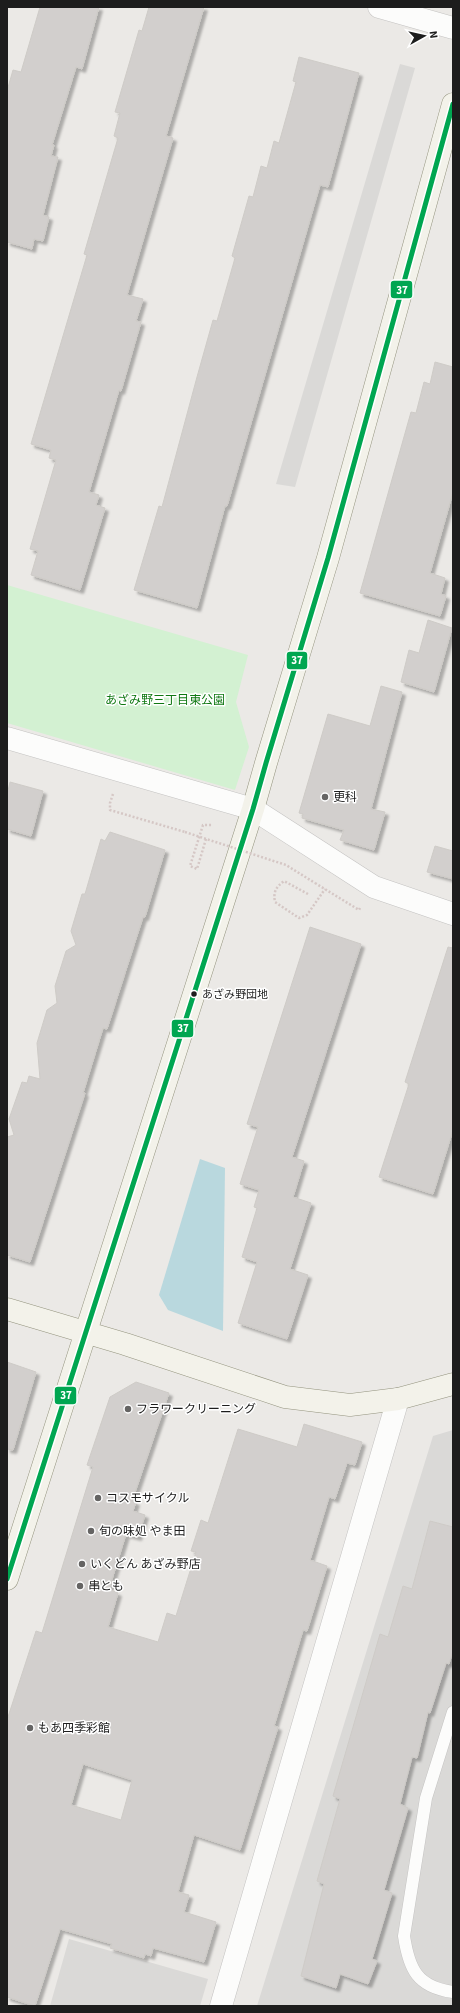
<svg xmlns="http://www.w3.org/2000/svg" width="460" height="2013" font-family="'Source Sans 3','Noto Sans JP',sans-serif">
  <defs>
    <filter id="shadow"><feDropShadow dx="3.5" dy="3.5" stdDeviation="1" flood-color="#0004"/></filter>
  </defs>
  <rect width="100%" height="100%" fill="#ebe9e6"/>
  <path fill="#dad9d7" d="M 400,64 L 415,68 L 295,487 L 276,484 Z
    M 453,1430 L 453,2006 L 257,2006 L 433,1436 Z
    M 69,1939 L 208,1979 L 200,2006 L 50,2006 Z"/>
  <path fill="#d3f1d2" d="M 7,585 L 248,655 L 236,702 L 249,747 L 235,790 L 7,723 Z"/>
  <path fill="#b9d8de" d="M 200,1159 L 225,1168 L 223,1331 L 168,1310 L 159,1295 Z"/>
  <path fill="#d2cfcd" stroke="#cecbc7" fill-rule="evenodd" filter="url(#shadow)" d="M 40,7 L 99,7 L 82,69 L 76,67 L 52,145 L 54,145 L 51,156 L 58,157 L 43,215 L 49,217 L 43,241 L 34,239 L 32,249 L 7,242 L 7,91 L 13,70 L 21,72 Z
    M 149,7 L 204,7 L 166,136 L 173,138 L 127,295 L 143,299 L 136,321 L 141,322 L 121,391 L 119,390 L 89,492 L 99,495 L 96,505 L 105,508 L 80,590 L 31,575 L 38,551 L 30,549 L 56,460 L 49,458 L 51,450 L 31,444 L 87,255 L 84,254 L 118,138 L 114,136 L 120,113 L 115,112 L 139,30 L 142,31 Z
    M 299,57 L 359,73 L 328,187 L 320,185 L 227,506 L 225,506 L 197,608 L 134,590 L 159,506 L 162,507 L 197,377 L 213,320 L 217,321 L 235,258 L 232,256 L 249,196 L 253,197 L 261,166 L 267,168 L 274,141 L 279,143 L 296,82 L 293,81 Z
    M 435,362 L 453,367 L 453,492 L 430,573 L 445,578 L 441,594 L 446,596 L 440,616 L 360,593 L 411,412 L 416,413 L 424,382 L 430,384 Z
    M 428,620 L 452,628 L 434,692 L 401,682 L 409,650 L 419,653 Z
    M 381,686 L 402,692 L 371,809 L 385,812 L 374,850 L 340,840 L 344,830 L 302,818 L 303,814 L 299,813 L 328,714 L 370,726 Z
    M 10,782 L 43,791 L 31,836 L 7,829 L 7,795 Z
    M 110,832 L 165,850 L 145,917 L 143,917 L 107,1029 L 103,1028 L 83,1093 L 85,1093 L 30,1262 L 7,1255 L 7,1137 L 14,1135 L 9,1119 L 22,1082 L 27,1083 L 29,1076 L 40,1079 L 37,1043 L 47,1010 L 57,1003 L 55,986 L 66,951 L 76,945 L 71,931 L 82,894 L 85,894 L 101,839 L 105,841 Z
    M 435,846 L 453,851 L 453,879 L 427,872 Z
    M 310,927 L 361,944 L 292,1157 L 304,1161 L 293,1197 L 311,1203 L 290,1269 L 308,1275 L 287,1339 L 238,1323 L 257,1262 L 242,1257 L 257,1208 L 254,1207 L 259,1190 L 240,1184 L 258,1127 L 247,1124 Z
    M 448,947 L 453,948 L 453,1130 L 433,1194 L 379,1177 L 409,1084 L 405,1082 Z
    M 7,1362 L 36,1372 L 13,1450 L 7,1449 Z
    M 136,1382 L 169,1393 L 132,1501 L 136,1502 L 133,1511 L 145,1515 L 138,1537 L 126,1534 L 109,1589 L 118,1593 L 108,1627 L 158,1642 L 167,1613 L 176,1616 L 196,1552 L 191,1551 L 201,1520 L 208,1523 L 238,1429 L 297,1447 L 304,1424 L 362,1442 L 355,1465 L 347,1463 L 335,1499 L 329,1497 L 310,1560 L 327,1566 L 307,1631 L 303,1630 L 274,1726 L 278,1727 L 240,1850 L 194,1835 L 178,1892 L 189,1895 L 184,1912 L 216,1922 L 204,1962 L 153,1948 L 151,1956 L 145,1954 L 144,1958 L 110,1948 L 112,1944 L 60,1929 L 35,2006 L 7,1997 L 7,1720 L 36,1631 L 42,1633 L 93,1467 L 87,1465 L 110,1397 ZM 83,1764 L 132,1780 L 121,1820 L 71,1805 Z
    M 430,1521 L 453,1527 L 453,1651 L 449,1664 L 446,1663 L 430,1713 L 428,1712 L 417,1758 L 412,1757 L 400,1804 L 408,1808 L 384,1890 L 392,1893 L 372,1959 L 377,1961 L 368,1984 L 340,1974 L 336,1988 L 301,1976 L 324,1884 L 317,1881 L 340,1799 L 333,1796 L 380,1634 L 388,1637 L 403,1586 L 412,1589 Z"/>
  <g fill="none" stroke-linecap="round" stroke-linejoin="round">
    <g stroke="#c4c3c2" stroke-width="13">
      <path id="lane" d="M 453,1712 L 426,1798 L 404,1936 C 409,1969 417,1987 453,1992"/>
    </g>
    <g stroke="#c4c3c2" stroke-width="23">
      <path id="street" d="M 379,7 L 453,28
        M 7,738 L 253,809 L 374,887 L 453,914
        M 221,2006 L 398,1399"/>
    </g>
    <g stroke="#94947f" stroke-width="23">
      <path id="secondary" d="M 7,1309 L 125,1344 L 285,1397 L 350,1405 L 398,1399 L 453,1384
        M 7,1579 L 253,809 L 266,763 L 328,558 L 453,104"/>
    </g>
    <path stroke="#d5c7c5" stroke-width="2.5" stroke-dasharray="2 2" stroke-linecap="butt" d="M 113,794 L 110,803 L 110,810 L 185,832
      M 206,839 L 197,869 L 190,866 L 203,825 L 213,825
      M 315,883 L 359,910 L 360,908
      M 308,894 L 284,881 C 276,887 273,892 275,902 L 299,918 L 307,915 L 325,889"/>
    <use href="#lane" stroke="#fcfcfb" stroke-width="12"/>
    <use href="#street" stroke="#fcfcfb" stroke-width="22"/>
    <use href="#secondary" stroke="#f3f2ea" stroke-width="22"/>
    <path stroke="#d5c7c5" stroke-width="2.5" stroke-dasharray="2 2" stroke-linecap="butt" d="M 185,832 L 286,865 L 315,883"/>
    <g stroke="#fff" stroke-width="8">
      <path id="bus-1" d="M 7,1579 L 253,809 L 266,763 L 328,558 L 453,104"/>
    </g>
    <use href="#bus-1" stroke="#00a651" stroke-width="5"/>
  </g>
  <g fill="#656463" stroke="#fff" stroke-width="1.5">
    <circle cx="325" cy="797" r="4"/>
    <circle cx="128" cy="1409" r="4"/>
    <circle cx="98" cy="1498" r="4"/>
    <circle cx="91" cy="1531" r="4"/>
    <circle cx="82" cy="1564" r="4"/>
    <circle cx="80" cy="1586" r="4"/>
    <circle cx="30" cy="1728" r="4"/>
  </g>
  <circle fill="#1d1d1d" stroke="#fff" stroke-width="1.5" cx="194" cy="994" r="3.5"/>
  <g text-anchor="middle" stroke-width="3" stroke-linejoin="round" paint-order="stroke">
    <g font-size="11" fill="#1d1d1d" stroke="#fff" text-anchor="start">
      <text x="202" y="998">あざみ野団地</text>
    </g>
    <g font-size="12" fill="#0e7811" stroke="#fff">
      <text x="165" y="704">あざみ野三丁目東公園</text>
    </g>
    <g font-size="12" fill="#1d1d1d" stroke="#fff" text-anchor="start">
      <text x="333" y="801">更科</text>
      <text x="136" y="1413">フラワークリーニング</text>
      <text x="106" y="1502">コスモサイクル</text>
      <text x="99" y="1535">旬の味処 やま田</text>
      <text x="90" y="1568">いくどん あざみ野店</text>
      <text x="88" y="1590">串とも</text>
      <text x="38" y="1732">もあ四季彩館</text>
    </g>
  </g>
  <g stroke="#fff" stroke-width="1.5">
    <rect x="390" y="280" width="23" height="19" rx="4" fill="#00a651"/>
    <rect x="286" y="651" width="22" height="19" rx="4" fill="#00a651"/>
    <rect x="171" y="1019" width="23" height="19" rx="4" fill="#00a651"/>
    <rect x="54" y="1386" width="23" height="19" rx="4" fill="#00a651"/>
  </g>
  <g font-size="11" text-anchor="middle" font-weight="bold" fill="#fff">
    <text x="402" y="294">37</text>
    <text x="297" y="664">37</text>
    <text x="183" y="1032">37</text>
    <text x="66" y="1399">37</text>
  </g>
  <rect width="460" height="2013" fill="none" stroke="#1d1d1d" stroke-width="16"/>
  <g transform="translate(424 36) rotate(82)" stroke="#ffffff" stroke-width="3" paint-order="stroke">
  <path d="M0-3L7 15L0 10L-7 15Z" fill="#1d1d1d"/>
  <text y="-6" font-size="11" font-weight="bold" text-anchor="middle" fill="#1d1d1d">N</text>
  </g>
</svg>
